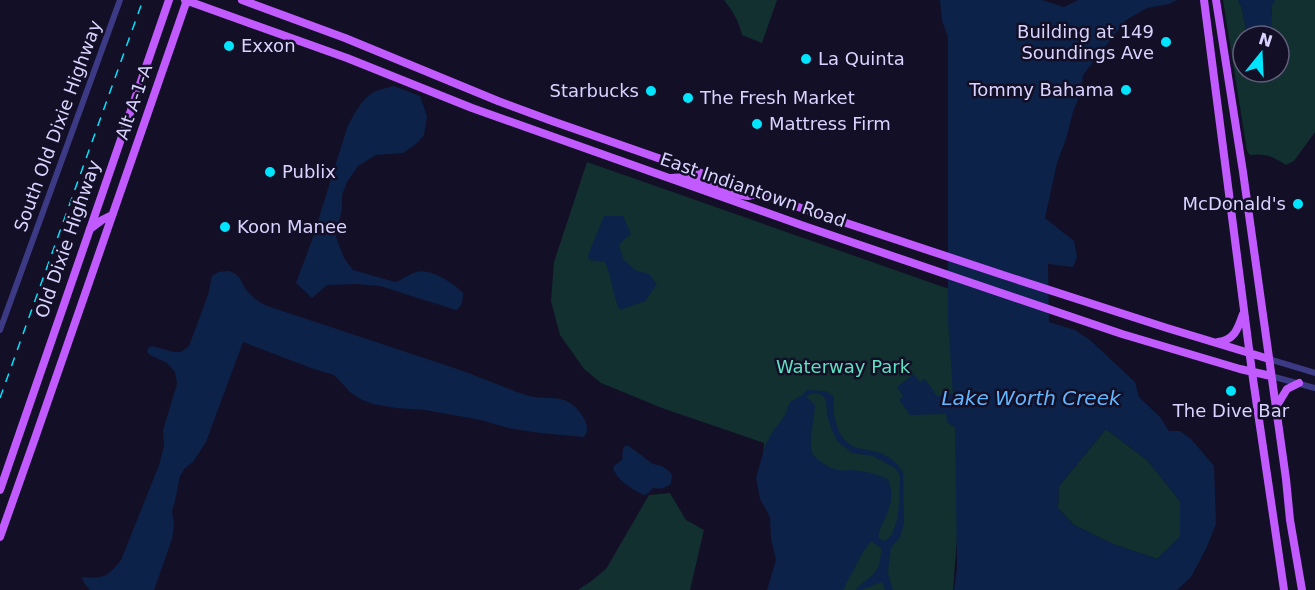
<svg xmlns="http://www.w3.org/2000/svg" width="1315" height="590" font-family="'DejaVu Sans',sans-serif">
  <rect width="100%" height="100%" fill="#130f26"/>
  <path fill="#12302f" d="M 724,0 L 777,0 L 762,43 L 742,35 C 739,22 733,11 724,0 Z
    M 1223,0 L 1238,0 L 1242,8 L 1247,36 L 1243,36 L 1243,72 L 1279,72 L 1279,36 L 1270,35 L 1272,5 L 1275,0 L 1315,0 L 1315,132 L 1294,161 L 1286,165 C 1273,157 1267,153 1250,155 L 1247,151 Z
    M 587,162 L 949,289 L 960,500 L 953,590 L 772,590 L 779,555 L 766,502 L 762,472 L 764,443 L 662,408 L 601,383 L 584,369 L 560,335 L 551,301 L 554,262 Z
    M 1106,429 L 1147,460 L 1180,501 L 1180,537 L 1157,559 L 1113,544 L 1074,525 L 1058,508 L 1059,486 Z
    M 670,493 L 686,520 L 704,530 L 690,590 L 578,590 L 590,582 L 606,569 L 649,495 Z"/>
  <path fill="#0c2248" fill-rule="evenodd" d="M 940,0 L 1042,0 L 1064,7 L 1078,0 L 1177,0 L 1169,4 L 1147,8 L 1126,20 L 1083,75 L 1081,92 L 1073,112 L 1066,139 L 1057,163 L 1045,218 L 1074,241 L 1077,257 L 1073,267 L 1048,264 L 1049,322 L 1075,330 L 1090,340 L 1135,382 L 1139,397 L 1160,417 L 1169,431 L 1180,431 L 1191,439 L 1214,466 L 1216,524 L 1206,549 L 1191,577 L 1177,590 L 954,590 L 957,569 L 955,428 L 947,422 L 946,414 L 910,415 L 899,400 L 903,396 L 897,387 L 914,374 L 920,382 L 925,379 L 937,396 L 953,394 L 948,320 L 948,37 L 942,21 ZM 1106,429 L 1147,460 L 1180,501 L 1180,537 L 1157,559 L 1113,544 L 1074,525 L 1058,508 L 1059,486 Z
    M 1238,0 L 1275,0 L 1272,5 L 1271,36 L 1247,36 L 1242,8 Z
    M 394,86 L 420,96 L 427,116 L 424,135 L 416,144 L 403,153 L 376,155 L 358,166 L 347,182 L 342,195 L 342,208 L 336,237 L 344,258 L 353,270 L 395,282 C 402,280 409,274 416,272 C 431,268 453,283 463,293 C 463,300 462,307 456,310 L 380,286 L 356,284 L 327,285 L 312,298 L 296,283 L 312,240 L 347,128 C 353,116 361,99 374,92 C 380,89 387,88 394,86 Z
    M 604,216 L 623,216 L 631,234 L 619,244 L 623,259 L 635,270 L 649,274 L 657,284 L 645,301 L 620,310 C 612,294 612,278 605,262 L 589,260 L 588,255 Z
    M 229,271 C 243,276 240,283 249,293 C 255,300 262,304 270,307 C 333,328 395,348 457,369 C 480,377 503,387 526,395 C 540,400 559,395 570,403 C 577,407 588,421 587,429 C 587,433 586,434 584,437 L 540,433 L 508,428 L 481,420 L 425,410 L 396,408 L 373,404 L 360,399 L 350,392 L 334,375 L 311,368 L 243,342 L 206,442 L 193,462 L 185,468 L 180,476 L 175,501 L 172,511 L 174,525 L 172,539 L 154,590 L 90,590 L 84,583 L 82,577 C 103,579 108,577 121,560 L 159,465 L 164,446 L 163,430 L 177,384 L 175,372 L 167,363 L 150,355 L 147,352 L 148,348 L 152,346 L 174,352 L 181,352 L 189,346 L 208,295 L 212,276 L 218,272 Z
    M 807,390 L 826,391 L 834,397 C 832,415 837,443 858,448 C 869,451 881,451 890,458 C 895,461 899,467 903,472 L 904,523 L 900,537 L 891,548 L 888,573 L 893,590 L 885,590 L 882,582 C 871,585 867,590 855,590 C 871,574 881,575 881,548 L 871,541 L 862,554 L 843,590 L 767,590 L 776,560 L 771,538 L 770,517 L 760,499 L 756,478 L 765,446 L 773,431 L 785,415 L 790,402 L 801,396 ZM 814,393 L 822,395 L 826,400 L 827,414 L 831,428 L 837,441 L 852,453 L 873,456 L 895,468 L 900,475 L 899,503 L 897,520 L 892,534 L 885,541 L 879,538 C 878,531 880,529 883,523 C 890,507 895,497 888,479 C 877,474 865,471 852,470 C 848,470 843,471 838,470 C 830,468 815,460 812,452 C 808,441 815,418 815,405 L 806,396 Z
    M 625,446 L 629,446 L 653,464 L 662,466 L 670,472 L 672,475 L 671,483 C 665,489 660,489 653,488 C 651,490 648,494 645,495 C 642,495 626,485 623,482 C 619,479 616,474 613,469 L 615,465 L 622,460 L 623,449 Z"/>
  <g fill="none" stroke-linecap="round" stroke-linejoin="round">
    <path stroke="#3d3a85" stroke-width="6" d="M 0,330 L 120,0
      M 1269,359 L 1315,373
      M 1271,376 L 1315,388"/>
    <path stroke="#c25bff" stroke-width="8" d="M 185,0 L 347,58 L 472,108 L 804,226 L 1122,334 L 1240,369 L 1271,376
      M 242,0 L 345,38 L 498,101 L 552,121 L 804,209 L 1003,275 L 1167,328 L 1269,359
      M 1204,0 L 1252,372 L 1284,590
      M 1216,0 L 1243,172 L 1286,479 L 1290,520 L 1302,590
      M 671,178 L 685,177 L 695,179 L 741,195 L 748,196 L 760,193
      M 90,229 L 102,220 L 112,215
      M 1218,342 C 1235,340 1238,328 1243,314
      M 1276,407 L 1287,389 L 1299,383
      M 0,490 L 169,0
      M 0,537 L 34,441 L 187,0"/>
    <path stroke="#00e5ff" stroke-width="1.5" stroke-dasharray="9 8" stroke-linecap="butt" d="M 0,398 L 143,0"/>
  </g>
  <g fill="#00e5ff" stroke="#130f26" stroke-width="2">
    <circle cx="1166" cy="42" r="6"/>
    <circle cx="229" cy="46" r="6"/>
    <circle cx="806" cy="59" r="6"/>
    <circle cx="1126" cy="90" r="6"/>
    <circle cx="651" cy="91" r="6"/>
    <circle cx="688" cy="98" r="6"/>
    <circle cx="757" cy="124" r="6"/>
    <circle cx="270" cy="172" r="6"/>
    <circle cx="1298" cy="204" r="6"/>
    <circle cx="225" cy="227" r="6"/>
    <circle cx="1231" cy="391" r="6"/>
  </g>
  <g text-anchor="middle" stroke-width="5" stroke-linejoin="round" paint-order="stroke">
    <g font-size="18" fill="#d9d4ff" stroke="#130f26" text-anchor="start">
      <text x="1154" y="38" text-anchor="end">Building at 149<tspan x="1154" dy="21">Soundings Ave</tspan></text>
      <text x="241" y="52">Exxon</text>
      <text x="818" y="65">La Quinta</text>
      <text x="1114" y="96" text-anchor="end">Tommy Bahama</text>
      <text x="639" y="97" text-anchor="end">Starbucks</text>
      <text x="700" y="104">The Fresh Market</text>
      <text x="769" y="130">Mattress Firm</text>
      <text x="282" y="178">Publix</text>
      <text x="1286" y="210" text-anchor="end">McDonald's</text>
      <text x="237" y="233">Koon Manee</text>
      <text x="1231" y="417" text-anchor="middle">The Dive Bar</text>
    </g>
    <g font-size="18" fill="#d9d4ff" stroke="#130f26">
      <text transform="translate(134 102) rotate(-71)" y="6">Alt A-1-A</text>
      <text transform="translate(58 126) rotate(-70)" y="6">South Old Dixie Highway</text>
      <text transform="translate(753 190) rotate(19)" y="6">East Indiantown Road</text>
      <text transform="translate(68 239) rotate(-71)" y="6">Old Dixie Highway</text>
    </g>
    <g font-size="18" fill="#5fe0c0" stroke="#130f26">
      <text x="843" y="373">Waterway Park</text>
    </g>
    <g font-size="20" font-style="italic" fill="#62b6ff" stroke="#130f26">
      <text x="1031" y="405">Lake Worth Creek</text>
    </g>
  </g>
  <g transform="translate(1261 54) rotate(18)"><circle r="28" fill="#130f26" stroke="#625e7d" stroke-width="1.5"/>
  <path d="M0-4.5L10 22L0 15L-10 22Z" fill="#00e5ff"/>
  <text y="-9" font-size="16" font-weight="bold" text-anchor="middle" fill="#d9d4ff">N</text>
  </g>
</svg>
